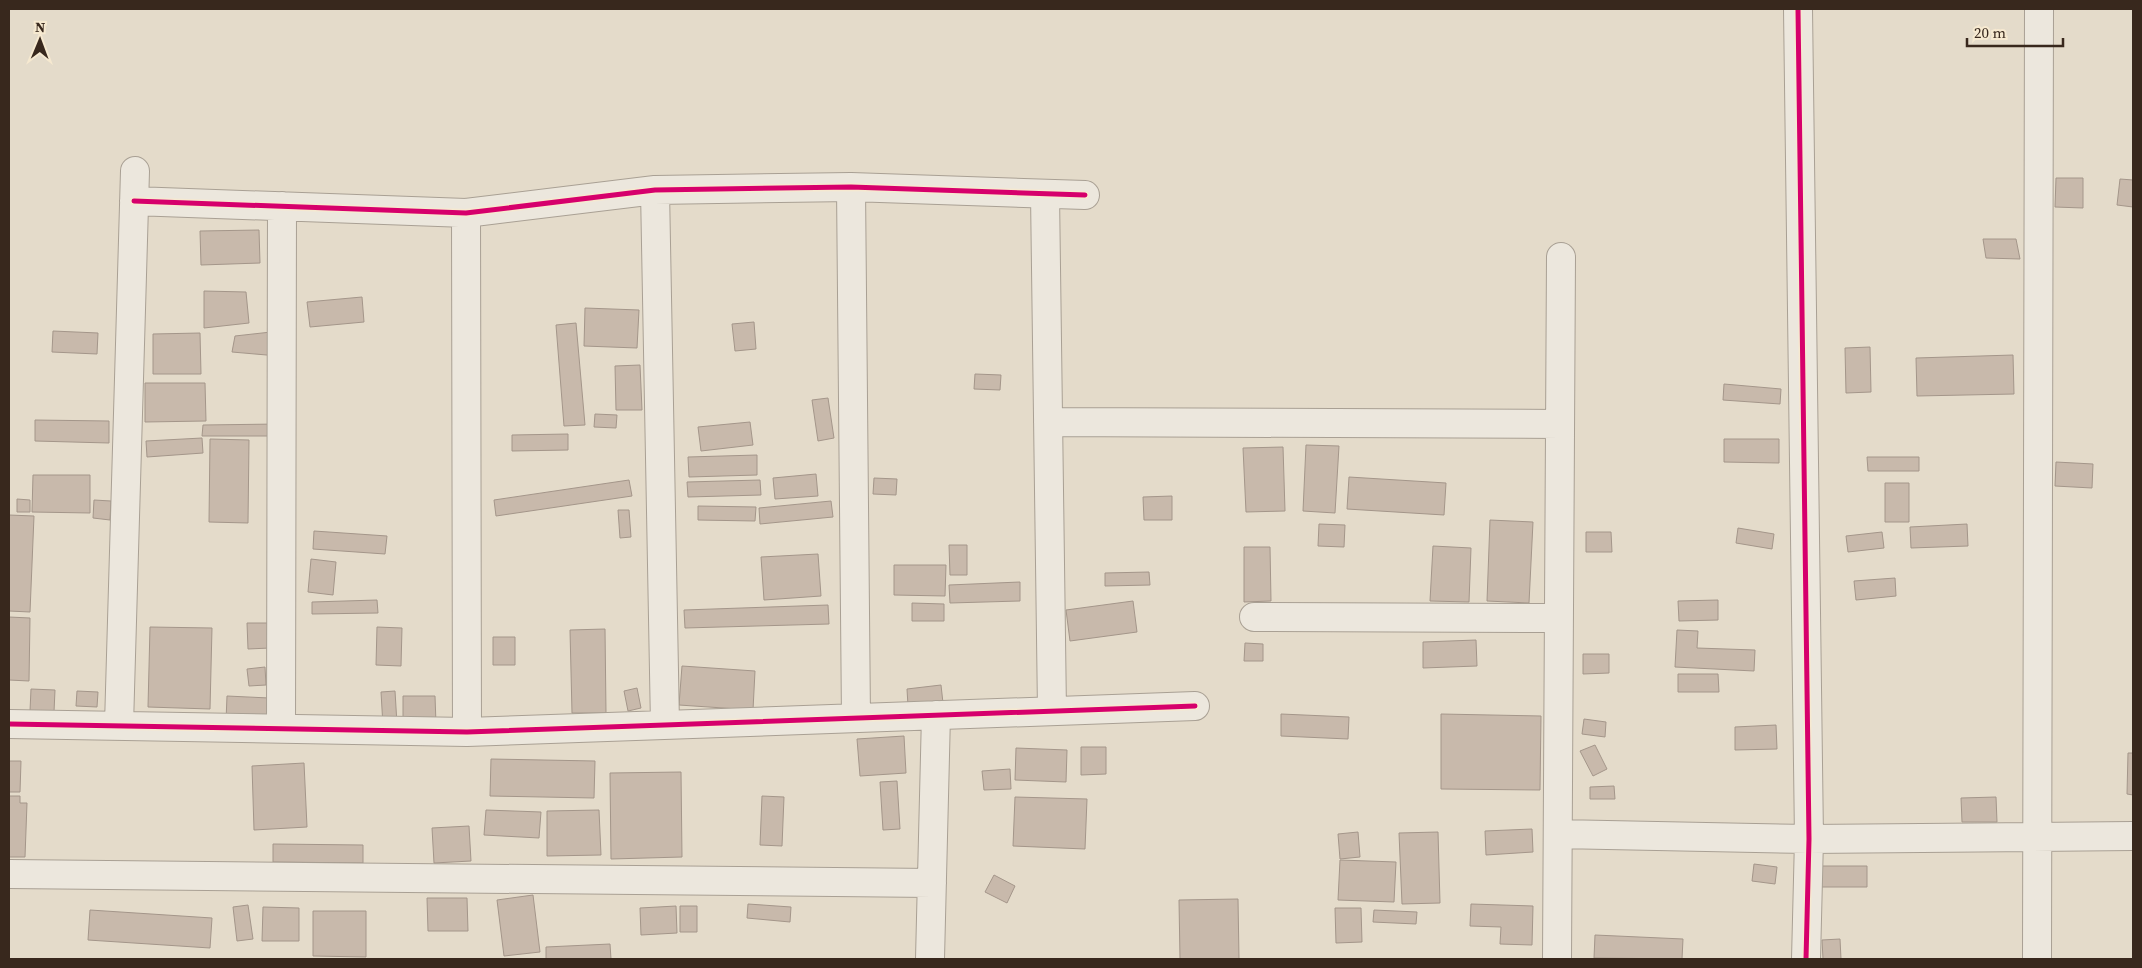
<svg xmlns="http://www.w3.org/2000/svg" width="2142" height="968" font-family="'Source Serif 4',serif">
  <rect width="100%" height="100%" fill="#e4dbca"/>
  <path fill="#c8b9ab" stroke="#a4968a" d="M 2056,178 L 2083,178 L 2083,208 L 2055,207 Z
    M 2120,179 L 2133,180 L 2133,207 L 2117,205 Z
    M 259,230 L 260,263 L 201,265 L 200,231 Z
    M 1983,239 L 2016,239 L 2020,259 L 1986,258 Z
    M 204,291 L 246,292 L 249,323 L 204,328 Z
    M 362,297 L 364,322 L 310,327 L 307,302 Z
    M 585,308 L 639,310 L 637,348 L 584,346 Z
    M 754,322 L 756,349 L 735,351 L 732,324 Z
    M 576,323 L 585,425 L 564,426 L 556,325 Z
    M 53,331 L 98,333 L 97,354 L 52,352 Z
    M 280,331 L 278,356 L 232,352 L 235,336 Z
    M 200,333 L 201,374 L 153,374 L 153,334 Z
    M 1870,347 L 1871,392 L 1846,393 L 1845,348 Z
    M 2013,355 L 2014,394 L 1917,396 L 1916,358 Z
    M 640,365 L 642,410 L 616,410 L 615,366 Z
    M 975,374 L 1001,375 L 1000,390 L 974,389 Z
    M 145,383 L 205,383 L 206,421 L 145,422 Z
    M 1724,384 L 1781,389 L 1780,404 L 1723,400 Z
    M 828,398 L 834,438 L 818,441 L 812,400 Z
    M 595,414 L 617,415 L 616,428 L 594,427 Z
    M 35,420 L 109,421 L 109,443 L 35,441 Z
    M 750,422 L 753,445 L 701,451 L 698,427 Z
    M 279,424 L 278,436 L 202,436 L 203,425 Z
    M 568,434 L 568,450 L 512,451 L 512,435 Z
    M 202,438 L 203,453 L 147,457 L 146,441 Z
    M 210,439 L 249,440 L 248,523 L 209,522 Z
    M 1724,439 L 1779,439 L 1779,463 L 1724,462 Z
    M 1306,445 L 1339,446 L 1335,513 L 1303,511 Z
    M 1283,447 L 1285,511 L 1246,512 L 1243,448 Z
    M 757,455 L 757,475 L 689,477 L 688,457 Z
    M 1867,457 L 1919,457 L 1919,471 L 1868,471 Z
    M 2056,462 L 2093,464 L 2092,488 L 2055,486 Z
    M 816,474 L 818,496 L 775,499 L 773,478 Z
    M 33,475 L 90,475 L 90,513 L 32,512 Z
    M 1349,477 L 1446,483 L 1444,515 L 1347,509 Z
    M 874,478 L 897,479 L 896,495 L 873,494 Z
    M 629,480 L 632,496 L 496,516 L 494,500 Z
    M 760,480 L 761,495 L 688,497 L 687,482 Z
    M 1885,483 L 1909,483 L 1909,522 L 1885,522 Z
    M 1172,496 L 1172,520 L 1144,520 L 1143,497 Z
    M 17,499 L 30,500 L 30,512 L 17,512 Z
    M 94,500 L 111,501 L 110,520 L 93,518 Z
    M 831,501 L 833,517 L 760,524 L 759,508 Z
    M 698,506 L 756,507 L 755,521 L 698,520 Z
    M 618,510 L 629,510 L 631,537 L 620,538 Z
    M 9,515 L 34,516 L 30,612 L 9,611 Z
    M 1490,520 L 1533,522 L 1529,603 L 1487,601 Z
    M 1319,524 L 1345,525 L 1344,547 L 1318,546 Z
    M 1967,524 L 1968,546 L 1911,548 L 1910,527 Z
    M 1738,528 L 1774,534 L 1772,549 L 1736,543 Z
    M 314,531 L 387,536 L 385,554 L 313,549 Z
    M 1586,532 L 1611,532 L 1612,552 L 1586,552 Z
    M 1882,532 L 1884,548 L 1848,552 L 1846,536 Z
    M 949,545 L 967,545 L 967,575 L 950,575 Z
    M 1433,546 L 1471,548 L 1469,602 L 1430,601 Z
    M 1244,547 L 1270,547 L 1271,601 L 1244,602 Z
    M 818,554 L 821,596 L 764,600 L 761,557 Z
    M 311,559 L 336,562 L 333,595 L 308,592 Z
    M 894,565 L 946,565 L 945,596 L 894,595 Z
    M 1149,572 L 1150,585 L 1105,586 L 1105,573 Z
    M 1895,578 L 1896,596 L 1856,600 L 1854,581 Z
    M 1020,582 L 1020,601 L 950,603 L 949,585 Z
    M 377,600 L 378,613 L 312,614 L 312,602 Z
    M 1718,600 L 1718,620 L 1679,621 L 1678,601 Z
    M 1133,601 L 1137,632 L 1070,641 L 1066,610 Z
    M 912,603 L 944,604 L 944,621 L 912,621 Z
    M 828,605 L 829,624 L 685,628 L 684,610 Z
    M 9,617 L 30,618 L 29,681 L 9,680 Z
    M 247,623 L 269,623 L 270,648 L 248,649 Z
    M 150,627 L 212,628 L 210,709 L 148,707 Z
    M 377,627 L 402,628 L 401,666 L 376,665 Z
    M 605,629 L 606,713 L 572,713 L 570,630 Z
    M 1677,630 L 1698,631 L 1697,648 L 1755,650 L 1754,671 L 1675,667 Z
    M 493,637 L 515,637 L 515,665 L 493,665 Z
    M 1476,640 L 1477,666 L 1423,668 L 1423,642 Z
    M 1245,643 L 1263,644 L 1263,661 L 1244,661 Z
    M 1583,654 L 1609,654 L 1609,673 L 1583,674 Z
    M 682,666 L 755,671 L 753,710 L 679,705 Z
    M 265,667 L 266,685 L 249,686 L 247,669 Z
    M 1678,674 L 1718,674 L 1719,692 L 1678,692 Z
    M 941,685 L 943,703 L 908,706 L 907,689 Z
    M 637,688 L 641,708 L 628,711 L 624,691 Z
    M 31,689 L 55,690 L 54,712 L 30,711 Z
    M 77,691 L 98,692 L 97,707 L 76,706 Z
    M 395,691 L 397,724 L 383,726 L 381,692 Z
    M 227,696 L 269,698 L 268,721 L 226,721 Z
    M 403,696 L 435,696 L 436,724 L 403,724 Z
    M 1281,714 L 1349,717 L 1348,739 L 1281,736 Z
    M 1441,714 L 1541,716 L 1540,790 L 1441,789 Z
    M 1584,719 L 1606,722 L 1605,737 L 1582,734 Z
    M 1776,725 L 1777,749 L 1735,750 L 1735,727 Z
    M 904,736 L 906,773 L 860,776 L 857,739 Z
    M 1595,745 L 1607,769 L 1593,776 L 1580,751 Z
    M 1081,747 L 1106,747 L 1106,774 L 1081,775 Z
    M 1016,748 L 1067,750 L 1066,782 L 1015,780 Z
    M 2128,753 L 2133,753 L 2133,795 L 2127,794 Z
    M 491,759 L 595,761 L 594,798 L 490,796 Z
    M 9,761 L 21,761 L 20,792 L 9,792 Z
    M 304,763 L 307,827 L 254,830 L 252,766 Z
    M 1010,769 L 1011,789 L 984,790 L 982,771 Z
    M 681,772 L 682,857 L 611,859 L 610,773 Z
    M 897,781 L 900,829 L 883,830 L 880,782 Z
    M 1614,786 L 1615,799 L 1590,799 L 1590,787 Z
    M 9,796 L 20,796 L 20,803 L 27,803 L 25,857 L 9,857 Z
    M 762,796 L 784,797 L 782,846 L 760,845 Z
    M 1015,797 L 1087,799 L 1085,849 L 1013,846 Z
    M 1996,797 L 1997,822 L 1962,822 L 1961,798 Z
    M 486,810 L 541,812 L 539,838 L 484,835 Z
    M 599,810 L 601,855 L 547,856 L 547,811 Z
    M 469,826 L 471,861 L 434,863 L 432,828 Z
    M 1532,829 L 1533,852 L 1486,855 L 1485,831 Z
    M 1358,832 L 1360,857 L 1340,859 L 1338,834 Z
    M 1438,832 L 1440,903 L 1402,904 L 1399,833 Z
    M 273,844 L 363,845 L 363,863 L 273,862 Z
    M 1340,860 L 1396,862 L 1394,902 L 1338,900 Z
    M 1754,864 L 1777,867 L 1775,884 L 1752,881 Z
    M 1818,866 L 1867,866 L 1867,887 L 1818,887 Z
    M 994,875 L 1015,886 L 1007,903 L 985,892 Z
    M 533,895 L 540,952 L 504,956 L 497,900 Z
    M 427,898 L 467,898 L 468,931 L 428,931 Z
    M 1238,899 L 1239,959 L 1180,959 L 1179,900 Z
    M 748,904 L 791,907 L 790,922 L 747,918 Z
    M 1471,904 L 1533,906 L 1532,945 L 1500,944 L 1501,927 L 1470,926 Z
    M 248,905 L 253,939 L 237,941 L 233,907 Z
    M 676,906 L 677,933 L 641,935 L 640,908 Z
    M 680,906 L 697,906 L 697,932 L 680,932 Z
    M 263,907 L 299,908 L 299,941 L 262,941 Z
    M 1335,908 L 1361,908 L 1362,942 L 1336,943 Z
    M 90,910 L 212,918 L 210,948 L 88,940 Z
    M 1374,910 L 1417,912 L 1416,924 L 1373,922 Z
    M 313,911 L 366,911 L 366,957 L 313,956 Z
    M 1595,935 L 1683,939 L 1682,959 L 1594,958 Z
    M 1840,939 L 1841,959 L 1823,959 L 1822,940 Z
    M 610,944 L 611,959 L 546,959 L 546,947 Z"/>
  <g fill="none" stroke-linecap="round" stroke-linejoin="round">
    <g stroke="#a9a094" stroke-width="30">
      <path id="minor" d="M 1798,9 L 1809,839 L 1806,959
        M 851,187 L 856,718
        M 655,190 L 665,725
        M 1045,194 L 1052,711
        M 134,201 L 466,213 L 655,190 L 851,187 L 1085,195
        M 466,213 L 467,732
        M 1048,422 L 1560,424
        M 1254,617 L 1559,618
        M 9,724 L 467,732 L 1195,706
        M 119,725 L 135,171
        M 281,728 L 282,206
        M 1558,834 L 1809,839 L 2133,836
        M 9,874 L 932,883
        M 930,959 L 936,715
        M 1557,959 L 1561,257
        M 2037,959 L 2039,9"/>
    </g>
    <use href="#minor" stroke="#ece7dd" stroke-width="28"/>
    <g stroke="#f6e9d0" stroke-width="8">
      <path id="cycleway" d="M 1798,9 L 1809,839 L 1806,959
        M 134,201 L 466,213 L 655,190 L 851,187 L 1085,195
        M 9,724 L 467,732 L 1195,706"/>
    </g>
    <use href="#cycleway" stroke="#d6006c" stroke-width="5"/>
  </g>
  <rect width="2142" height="968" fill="none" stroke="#38281d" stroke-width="20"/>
  <g transform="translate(40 40) rotate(1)" stroke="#f6e9d0" stroke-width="4" paint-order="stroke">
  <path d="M0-4L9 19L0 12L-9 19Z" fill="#38281d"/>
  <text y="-8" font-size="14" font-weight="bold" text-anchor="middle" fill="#38281d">N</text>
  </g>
  <path d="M1967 38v8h96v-8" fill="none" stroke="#38281d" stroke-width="2.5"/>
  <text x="1974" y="38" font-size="15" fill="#38281d" stroke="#f6e9d0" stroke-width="4" paint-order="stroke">20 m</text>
</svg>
